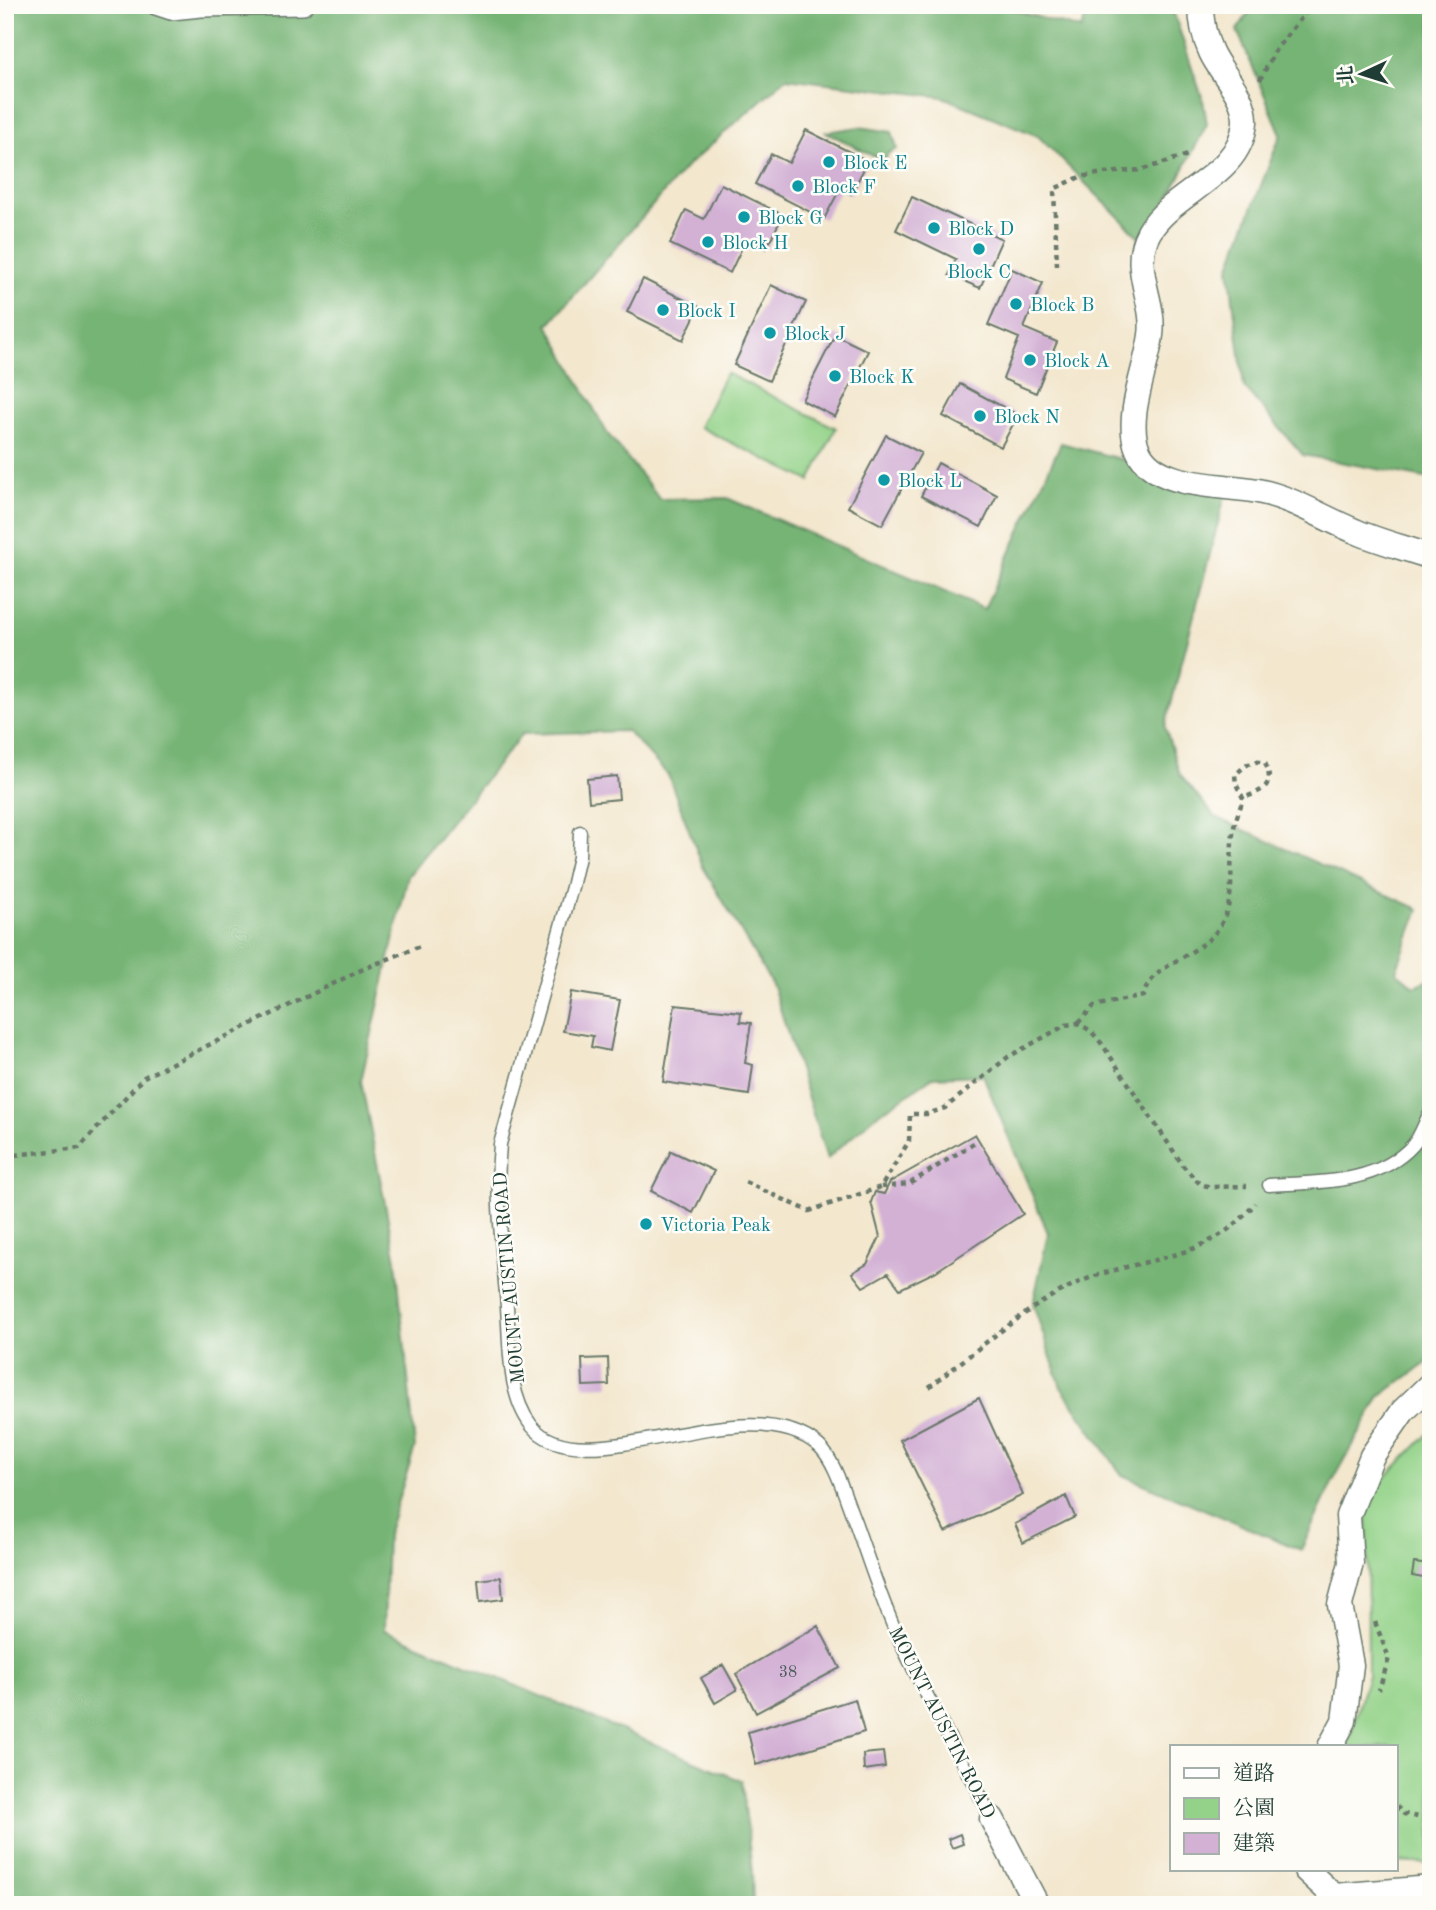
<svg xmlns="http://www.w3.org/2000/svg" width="1436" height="1910" font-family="'Old Standard TT','Noto Serif TC',serif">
  <rect width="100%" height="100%" fill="#fdfcf7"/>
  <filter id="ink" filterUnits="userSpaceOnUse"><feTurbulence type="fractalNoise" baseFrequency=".0143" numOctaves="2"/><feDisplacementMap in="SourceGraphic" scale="14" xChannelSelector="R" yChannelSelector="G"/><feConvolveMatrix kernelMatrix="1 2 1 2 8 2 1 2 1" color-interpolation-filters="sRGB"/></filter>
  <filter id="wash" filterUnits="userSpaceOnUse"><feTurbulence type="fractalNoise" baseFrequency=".00686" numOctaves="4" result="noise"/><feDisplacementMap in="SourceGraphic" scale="28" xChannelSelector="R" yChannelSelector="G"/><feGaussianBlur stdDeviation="1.57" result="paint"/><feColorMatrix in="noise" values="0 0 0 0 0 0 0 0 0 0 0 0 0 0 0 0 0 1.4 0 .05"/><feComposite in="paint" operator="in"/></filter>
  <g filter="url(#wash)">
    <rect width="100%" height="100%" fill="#f3e7ce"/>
    <path fill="#93d288" stroke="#59885e" stroke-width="2" d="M 726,373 L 836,428 L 810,481 L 699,427 Z
      M 1431,1431 L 1431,1864 L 1396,1862 L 1396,1747 L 1347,1747 L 1368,1675 L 1367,1496 Z"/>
    <path fill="#76b474" stroke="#4a7854" stroke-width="2" d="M 5,5 L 995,5 L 1081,29 L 1091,5 L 1171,5 L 1203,100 L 1207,124 L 1145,243 L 1038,136 L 943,97 L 786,78 L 686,167 L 548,325 L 607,433 L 660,499 L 727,498 L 984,609 L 1061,443 L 1227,488 L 1165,727 L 1180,775 L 1215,817 L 1419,909 L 1396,971 L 1415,986 L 1431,979 L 1431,1360 L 1380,1396 L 1332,1483 L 1301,1550 L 1122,1475 L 1061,1387 L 1033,1304 L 1048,1233 L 983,1075 L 933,1077 L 874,1117 L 827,1159 L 773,986 L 703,867 L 668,775 L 627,731 L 522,734 L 408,876 L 361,1081 L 396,1260 L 415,1447 L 387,1535 L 384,1630 L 742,1781 L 752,1871 L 753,1905 L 5,1905 Z
      M 1254,5 L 1431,5 L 1431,479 L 1303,455 L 1244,387 L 1229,268 L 1281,134 L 1237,30 Z
      M 859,127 L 892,132 L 897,149 L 888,153 L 885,162 L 826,132 Z"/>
    <g id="blocks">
      <path fill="#d3b1d5" d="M 806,130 L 868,161 L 851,194 L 840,189 L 824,219 L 755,184 L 771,154 L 789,163 Z
        M 721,184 L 783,215 L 766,249 L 746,239 L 730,273 L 670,244 L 686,210 L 704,219 Z
        M 912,197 L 1002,239 L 980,288 L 949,275 L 956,259 L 896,230 Z
        M 1012,269 L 1043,283 L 1024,328 L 1057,342 L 1036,393 L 1003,379 L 1019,338 L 988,325 Z
        M 643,279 L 699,307 L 683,340 L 627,312 Z
        M 771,285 L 806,302 L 769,381 L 734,365 Z
        M 835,335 L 868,351 L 835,417 L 802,400 Z
        M 960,384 L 1018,415 L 1001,447 L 943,416 Z
        M 886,435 L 921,453 L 882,525 L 848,507 Z
        M 938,463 L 997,495 L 981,527 L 921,496 Z
        M 617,776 L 619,799 L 589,802 L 587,779 Z
        M 571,992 L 620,1000 L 610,1051 L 591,1047 L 593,1036 L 563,1031 Z
        M 675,1005 L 741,1012 L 740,1022 L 751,1023 L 745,1063 L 753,1065 L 749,1095 L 663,1082 Z
        M 975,1134 L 1023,1214 L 935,1272 L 900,1289 L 888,1273 L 863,1287 L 852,1273 L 867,1264 L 880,1237 L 871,1202 L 875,1192 L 884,1194 L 890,1182 Z
        M 671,1151 L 714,1171 L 693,1213 L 651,1191 Z
        M 608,1358 L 609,1385 L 583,1386 L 582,1359 Z
        M 979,1398 L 1023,1495 L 945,1532 L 900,1440 Z
        M 1066,1496 L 1075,1517 L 1023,1543 L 1015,1524 Z
        M 1429,1525 L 1431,1525 L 1431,1563 L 1424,1562 Z
        M 1414,1563 L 1431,1565 L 1429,1579 L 1412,1576 Z
        M 501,1577 L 503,1599 L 480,1602 L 478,1580 Z
        M 818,1626 L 840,1668 L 756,1713 L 736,1674 Z
        M 723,1665 L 737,1690 L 715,1703 L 701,1678 Z
        M 855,1699 L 864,1732 L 756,1765 L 748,1732 Z
        M 883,1752 L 885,1767 L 864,1770 L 863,1754 Z
        M 960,1834 L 963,1844 L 952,1848 L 948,1839 Z"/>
    </g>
  </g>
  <g filter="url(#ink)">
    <use href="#blocks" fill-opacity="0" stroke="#69786a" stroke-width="2"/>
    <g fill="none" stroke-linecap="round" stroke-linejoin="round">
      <g stroke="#69786a" stroke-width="15">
        <path id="service" d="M 580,832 L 579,857 L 572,887 L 500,1144 C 495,1198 503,1253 507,1307 C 510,1344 507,1394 531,1425 C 582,1490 746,1383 819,1446 C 836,1461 846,1501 855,1522 C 869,1561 882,1603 900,1641 C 928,1701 962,1760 992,1819
          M 1269,1185 C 1317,1182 1377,1185 1413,1145 C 1421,1136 1425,1121 1431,1111"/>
      </g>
      <g stroke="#69786a" stroke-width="22">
        <path id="pedestrian" d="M 156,5 L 171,10 L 201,7 L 303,5"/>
      </g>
      <g stroke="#69786a" stroke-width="27">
        <path id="minor" d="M 1201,5 C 1201,21 1204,37 1211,52 C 1221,74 1246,96 1245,122 C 1241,176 1173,191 1149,232 C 1129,268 1156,300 1151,335 C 1147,368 1124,418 1138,450 C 1155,489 1222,484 1258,491 C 1293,498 1323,518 1355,531 C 1380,542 1406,548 1431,557
          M 1330,1747 L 1344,1721 L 1351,1665 L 1340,1605 L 1351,1563 L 1348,1516 L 1372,1456 L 1403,1411 L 1431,1384
          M 992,1819 L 1037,1905
          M 1306,1870 L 1334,1896 L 1431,1888"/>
      </g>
      <path stroke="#69786a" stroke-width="4.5" stroke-dasharray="5 5" stroke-linecap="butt" d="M 1260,80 L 1276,49 L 1312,5
        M 1057,266 L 1054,189 L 1080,177 L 1104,173 L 1141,170 L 1191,154
        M 1078,1023 L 1094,1006 L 1143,996 C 1153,962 1199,957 1218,929 C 1238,900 1228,867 1233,834 C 1234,822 1240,810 1243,798 L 1236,784 L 1235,775 C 1245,766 1251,759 1265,763 C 1276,786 1262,791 1243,798
        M 5,1156 L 79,1148 L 144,1077 L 361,970 L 420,946
        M 745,1182 L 809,1211 L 881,1187 L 909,1141 L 910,1114 L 927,1114 L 945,1108 L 1008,1057 L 1066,1025 L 1078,1023 L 1091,1031 L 1102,1044 L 1184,1167 L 1200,1184 L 1211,1187 L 1247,1186
        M 881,1187 L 909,1184 L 974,1143
        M 929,1387 C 972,1355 1022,1310 1069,1287 C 1134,1254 1206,1267 1255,1203
        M 1375,1622 L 1389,1658 L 1379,1690
        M 1396,1806 L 1404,1814 L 1431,1820"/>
      <use href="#service" stroke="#fff" stroke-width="12"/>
      <use href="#pedestrian" stroke="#fff" stroke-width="19"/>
      <use href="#minor" stroke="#fff" stroke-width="24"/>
    </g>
  </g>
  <g fill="#0f9aa8" stroke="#fdfcf7" stroke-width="2.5">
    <circle cx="829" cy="162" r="7"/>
    <circle cx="798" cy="186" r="7"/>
    <circle cx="744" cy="217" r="7"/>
    <circle cx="934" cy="228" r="7"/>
    <circle cx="708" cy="242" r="7"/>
    <circle cx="979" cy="249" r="7"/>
    <circle cx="1016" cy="304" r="7"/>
    <circle cx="663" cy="310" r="7"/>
    <circle cx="770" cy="333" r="7"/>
    <circle cx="1030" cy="360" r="7"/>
    <circle cx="835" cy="376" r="7"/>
    <circle cx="980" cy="416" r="7"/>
    <circle cx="884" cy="480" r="7"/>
    <circle cx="646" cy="1224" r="7"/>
  </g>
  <g text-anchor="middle" stroke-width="5" stroke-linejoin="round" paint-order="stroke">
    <g font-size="16" fill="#4c5a5c">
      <text x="788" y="1677">38</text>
    </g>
    <g font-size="19" fill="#0d838f" stroke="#fdfcf7" text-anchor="start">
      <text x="843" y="169">Block E</text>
      <text x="812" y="193">Block F</text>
      <text x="758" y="224">Block G</text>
      <text x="948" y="235">Block D</text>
      <text x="722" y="249">Block H</text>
      <text x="979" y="278" text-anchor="middle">Block C</text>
      <text x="1030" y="311">Block B</text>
      <text x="677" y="317">Block I</text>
      <text x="784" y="340">Block J</text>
      <text x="1044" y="367">Block A</text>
      <text x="849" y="383">Block K</text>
      <text x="994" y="423">Block N</text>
      <text x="898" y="487">Block L</text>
      <text x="660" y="1231">Victoria Peak</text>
    </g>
    <g font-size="19" fill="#1f3d34" stroke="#fdfcf7">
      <text transform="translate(508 1278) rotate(-95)" y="7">MOUNT AUSTIN ROAD</text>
      <text transform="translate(943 1722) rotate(63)" y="7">MOUNT AUSTIN ROAD</text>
    </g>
  </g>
  <rect width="1436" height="1910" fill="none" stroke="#fdfcf7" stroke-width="28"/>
  <rect x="1170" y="1745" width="228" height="126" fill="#fdfcf7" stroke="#a4b0a9" stroke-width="2"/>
  <rect x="1184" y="1768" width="35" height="10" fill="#ffffff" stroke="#a4b0a9" stroke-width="2"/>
  <text x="1233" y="1780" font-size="21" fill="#1f3d34">道路</text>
  <rect x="1184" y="1798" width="35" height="21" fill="#93d288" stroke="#a4b0a9" stroke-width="2"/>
  <text x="1233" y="1815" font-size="21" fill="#1f3d34">公園</text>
  <rect x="1184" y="1833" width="35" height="21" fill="#d3b1d5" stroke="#a4b0a9" stroke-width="2"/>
  <text x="1233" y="1850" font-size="21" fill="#1f3d34">建築</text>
  <g transform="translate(1362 74) rotate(266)" stroke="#fdfcf7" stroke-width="5" paint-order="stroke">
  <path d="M0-5L12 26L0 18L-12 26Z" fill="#1f3d34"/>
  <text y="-10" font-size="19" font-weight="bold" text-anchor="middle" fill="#1f3d34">北</text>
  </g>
</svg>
